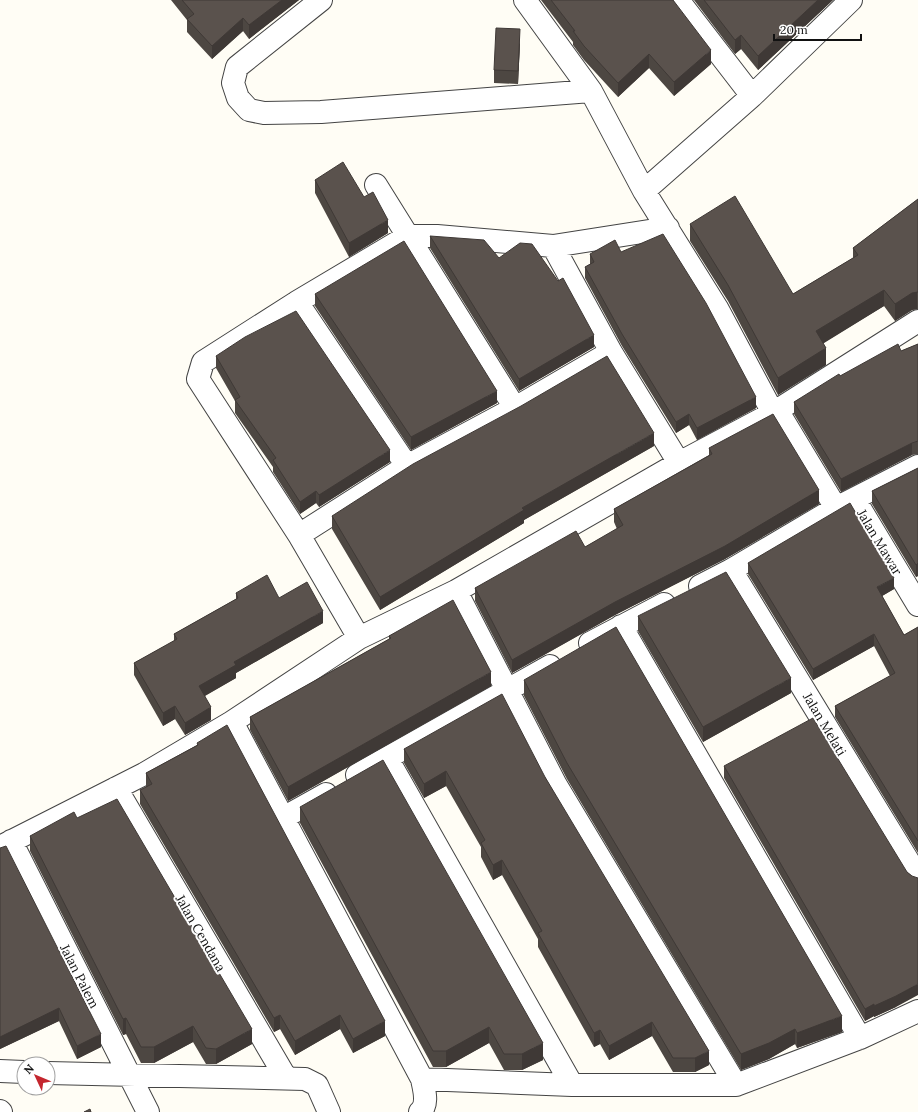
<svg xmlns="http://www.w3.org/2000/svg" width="918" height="1112" font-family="Lora,serif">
  <rect width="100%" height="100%" fill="#fffdf5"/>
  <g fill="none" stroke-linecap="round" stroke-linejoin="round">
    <g stroke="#444" stroke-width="24">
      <path id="minor" d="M 321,0 L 237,67 L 233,83 L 238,98 L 249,110 L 264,113 L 321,112 L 591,91
        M 525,0 L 591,91 L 644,191 L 717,308 L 773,413
        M 678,0 L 752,96
        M 376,185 L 515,408 L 611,352
        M 644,191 L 752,96 L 851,0
        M 553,246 L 611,352 L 679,463
        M 297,302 L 407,466 L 515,408
        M 777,410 L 836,508
        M 855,500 L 918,605
        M 299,535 L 407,466
        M 731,570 L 918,877
        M 700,586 L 731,570 L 836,508 L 918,466
        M 456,591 L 556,785 L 736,1085 L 860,1038 L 918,1011
        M 621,626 L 860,1038
        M 359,638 L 299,535 L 198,379 L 203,362 L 297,302 L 408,236 L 437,236 L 553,246 L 668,228
        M 590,643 L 664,604
        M 232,722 L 422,1079 C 424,1090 429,1104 420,1112
        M 387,758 L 572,1085 L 736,1085
        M 357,775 L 550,666
        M 116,788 L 286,1078
        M 283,818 L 326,794
        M 11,841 L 148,1112
        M 0,847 L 144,774 L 232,722 L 359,638 L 456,591 L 679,463 L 773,413 L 918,321
        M 0,1071 L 24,1072
        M 48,1073 L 305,1079 L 317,1085 L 329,1112
        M 422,1079 L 572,1085
        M 0,1111 L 1,1112"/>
    </g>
    <use href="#minor" stroke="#fff" stroke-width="22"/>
  </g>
  <path fill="#4d4742" d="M 171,0 L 299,0 L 249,39 L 243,31 L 212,59 L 187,32 L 187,20 Z
    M 541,0 L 673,0 L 711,64 L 674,96 L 649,68 L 618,97 L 584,60 L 573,45 L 573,42 Z
    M 694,0 L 833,0 L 758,70 L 741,49 L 735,54 Z
    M 520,43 L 518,84 L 494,83 L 494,70 Z
    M 315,180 L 364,197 L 388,233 L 349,257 L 315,193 Z
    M 918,199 L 918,309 L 912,310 L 895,321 L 884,306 L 823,343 L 826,365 L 778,395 L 728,301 L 690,241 L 690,224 L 793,294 L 853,258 L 853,248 Z
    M 430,236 L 499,258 L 594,347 L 519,391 L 430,248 Z
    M 621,252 L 756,408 L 697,440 L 689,425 L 676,433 L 622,346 L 585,278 L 585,267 L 590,264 L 590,254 Z
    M 315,294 L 497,403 L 411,450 L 315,306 Z
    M 918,344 L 918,454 L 912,455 L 841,492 L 794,414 L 794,402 L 840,376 Z
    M 216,356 L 390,462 L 319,507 L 316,503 L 300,514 L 273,472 L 273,467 L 235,413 L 235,401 L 216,368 Z
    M 654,446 L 524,520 L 524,523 L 380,610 L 332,529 L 332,516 Z
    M 709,448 L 819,504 L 725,559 L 615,615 L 512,673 L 475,601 L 475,588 L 585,547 L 617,529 L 614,522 L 614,509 L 709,455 Z
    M 918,468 L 918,576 L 916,577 L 872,504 L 872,491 Z
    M 748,563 L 894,589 L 882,596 L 904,635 L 918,627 L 918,853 L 835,717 L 835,706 L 890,676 L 874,646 L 813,680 L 748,574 Z
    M 236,593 L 279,598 L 323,623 L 236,673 L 236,678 L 205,696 L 211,720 L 185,735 L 175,719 L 163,726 L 134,675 L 134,663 L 174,641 L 174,634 L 236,599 Z
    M 638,616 L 791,693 L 703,742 L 638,631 Z
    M 389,636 L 491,686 L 288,801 L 250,730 L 250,717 L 389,639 Z
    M 524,680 L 842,1032 L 797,1048 L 795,1044 L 769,1059 L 741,1070 L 567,779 L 524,696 Z
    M 197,743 L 385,1036 L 353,1053 L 340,1029 L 295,1055 L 280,1029 L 274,1032 L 140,804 L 140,790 L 146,787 L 146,773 L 197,745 Z
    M 404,749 L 545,777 L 709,1065 L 695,1072 L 673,1072 L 652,1036 L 609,1060 L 600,1044 L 594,1047 L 538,947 L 538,939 L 502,875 L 493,880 L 481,857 L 481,847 L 446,786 L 424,798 L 404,763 Z
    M 724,766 L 907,872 L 912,876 L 896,1007 L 874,1017 L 874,1016 L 865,1021 L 724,778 Z
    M 300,807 L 543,1060 L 522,1070 L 504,1070 L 489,1043 L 446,1067 L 433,1067 L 300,823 Z
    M 77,818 L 252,1044 L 216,1064 L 206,1064 L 193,1042 L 154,1063 L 141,1063 L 126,1034 L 123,1035 L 30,851 L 30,836 Z
    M 0,848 L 101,1047 L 77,1059 L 59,1021 L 0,1049 Z"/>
  <path fill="#3f3936" d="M 282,0 L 299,0 L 249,39 L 249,25 Z
    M 818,0 L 833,0 L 758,70 L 758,56 Z
    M 243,18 L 243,31 L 212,59 L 212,46 Z
    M 520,29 L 520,43 L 518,84 L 518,71 Z
    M 741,35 L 741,49 L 735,54 L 735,40 Z
    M 711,50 L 711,64 L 674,96 L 674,82 Z
    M 649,54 L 649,68 L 618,97 L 618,83 Z
    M 388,220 L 388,233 L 349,257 L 349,243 Z
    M 884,290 L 884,306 L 816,348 L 816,331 Z
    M 917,292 L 917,309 L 912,310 L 895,321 L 895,304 L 912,293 Z
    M 594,335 L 594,347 L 519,391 L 519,379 Z
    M 826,348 L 826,365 L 778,395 L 778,378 Z
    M 497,391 L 497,403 L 411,450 L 411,437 Z
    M 756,397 L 756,408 L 697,440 L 697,428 Z
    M 689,414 L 689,425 L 676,433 L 676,422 Z
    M 654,433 L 654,446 L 524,520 L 524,523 L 380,610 L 380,597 L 522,508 Z
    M 912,443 L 912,455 L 841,492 L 841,479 Z
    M 390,450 L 390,462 L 319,507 L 319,495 Z
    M 819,490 L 819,504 L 725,559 L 615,615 L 512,673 L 512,660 L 615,602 Z
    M 316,491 L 316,503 L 300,514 L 300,502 Z
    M 918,563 L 918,576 L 916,577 L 916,565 Z
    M 894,578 L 894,589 L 877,599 L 877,587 Z
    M 323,611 L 323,623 L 236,673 L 236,678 L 199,699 L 199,686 L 234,662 Z
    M 874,634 L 874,646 L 813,680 L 813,669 Z
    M 491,672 L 491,686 L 288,801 L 288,787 Z
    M 791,678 L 791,693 L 703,742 L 703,727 Z
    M 175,706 L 175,719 L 163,726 L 163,713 Z
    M 211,707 L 211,720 L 185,735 L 185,723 Z
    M 446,771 L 446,786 L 424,798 L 424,784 Z
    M 502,860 L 502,875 L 493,880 L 493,865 Z
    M 918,984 L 918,995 L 896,1007 L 874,1017 L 874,1006 Z
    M 874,1004 L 874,1016 L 865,1021 L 865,1009 Z
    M 59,1008 L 59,1021 L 0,1049 L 0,1037 Z
    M 280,1015 L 280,1029 L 274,1032 L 274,1018 Z
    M 340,1015 L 340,1029 L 295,1055 L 295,1041 Z
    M 842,1016 L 842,1032 L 797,1048 L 797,1033 Z
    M 126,1018 L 126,1034 L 123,1035 L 123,1019 Z
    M 385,1021 L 385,1036 L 353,1053 L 353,1039 Z
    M 652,1022 L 652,1036 L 609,1060 L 609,1046 Z
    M 193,1026 L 193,1042 L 154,1063 L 154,1047 Z
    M 489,1027 L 489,1043 L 446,1067 L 446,1051 Z
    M 252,1029 L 252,1044 L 216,1064 L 216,1049 Z
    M 795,1029 L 795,1044 L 769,1059 L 741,1070 L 741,1054 Z
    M 600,1030 L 600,1044 L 594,1047 L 594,1033 Z
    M 101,1034 L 101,1047 L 77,1059 L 77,1046 Z
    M 543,1043 L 543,1060 L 522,1070 L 522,1054 Z
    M 709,1051 L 709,1065 L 695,1072 L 695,1058 Z"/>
  <path fill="#5a524d" stroke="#3f3936" d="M 182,0 L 282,0 L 249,25 L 243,18 L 212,46 L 187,19 L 194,14 Z
    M 551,0 L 673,0 L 711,50 L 674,82 L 649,54 L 618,83 L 584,46 L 573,31 L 575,31 Z
    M 704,0 L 818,0 L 758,56 L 741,35 L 735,40 Z
    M 496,28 L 520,29 L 518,71 L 494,70 Z
    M 343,162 L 364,197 L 373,192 L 388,220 L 349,243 L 315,180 Z
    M 735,196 L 793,294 L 858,255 L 853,248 L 918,199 L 918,292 L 912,293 L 895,304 L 884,290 L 816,331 L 826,348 L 778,378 L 728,285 L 690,224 Z
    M 663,234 L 706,303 L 756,397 L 697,428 L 689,414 L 676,422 L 622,334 L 585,267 L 594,262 L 590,254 L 615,240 L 621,252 Z
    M 430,236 L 484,240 L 499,258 L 520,243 L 532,244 L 558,281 L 563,278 L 594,335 L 519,379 Z
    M 404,241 L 497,391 L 411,437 L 315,294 Z
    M 296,311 L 390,450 L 319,495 L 316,491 L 300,502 L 273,460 L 276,458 L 235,400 L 240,397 L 216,356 L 245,337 Z
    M 898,344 L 901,351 L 918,344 L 918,441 L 912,443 L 841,479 L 794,402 L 839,374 L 840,376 Z
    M 607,356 L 654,433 L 522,508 L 524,510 L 380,597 L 332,516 L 413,464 L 521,406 Z
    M 773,414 L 819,490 L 725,546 L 615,602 L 512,660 L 475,588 L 576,531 L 585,547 L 623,525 L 614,509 L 712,454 L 709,448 Z
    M 918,468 L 918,563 L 916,565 L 872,491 Z
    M 850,503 L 894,578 L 877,587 L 904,635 L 918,627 L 918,841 L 835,706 L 895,673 L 874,634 L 813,669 L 748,563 Z
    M 726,572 L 791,678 L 703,727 L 638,616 Z
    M 267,575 L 279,598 L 307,582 L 323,611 L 234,662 L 236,665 L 199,686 L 211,707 L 185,723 L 175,706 L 163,713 L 134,663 L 177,639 L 174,634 L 238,598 L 236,593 Z
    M 453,600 L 491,672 L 288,787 L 250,717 L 391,638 L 389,636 Z
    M 616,627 L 842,1016 L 797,1033 L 795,1029 L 769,1043 L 741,1054 L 567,763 L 524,680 Z
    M 502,694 L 545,777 L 709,1051 L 695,1058 L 673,1058 L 652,1022 L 609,1046 L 600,1030 L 594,1033 L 538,933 L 542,931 L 502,860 L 493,865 L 481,843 L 485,840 L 446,771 L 424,784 L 404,749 Z
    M 813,718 L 907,872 L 912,876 L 918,878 L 918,984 L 896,996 L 874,1006 L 874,1004 L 865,1009 L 724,766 Z
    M 227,725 L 385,1021 L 353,1039 L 340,1015 L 295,1041 L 280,1015 L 274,1018 L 140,790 L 152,784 L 146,773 L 198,745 L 197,743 Z
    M 383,760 L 543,1043 L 522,1054 L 504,1054 L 489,1027 L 446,1051 L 433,1051 L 300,807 Z
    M 117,799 L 252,1029 L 216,1049 L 206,1048 L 193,1026 L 154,1047 L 141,1047 L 126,1018 L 123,1019 L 30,836 L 74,812 L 77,818 Z
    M 6,846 L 101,1034 L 77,1046 L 59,1008 L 0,1037 L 0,848 Z
    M 90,1109 L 91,1112 L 84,1112 Z"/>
  <g text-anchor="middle" stroke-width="4" stroke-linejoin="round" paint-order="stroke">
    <g font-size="13" fill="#111" stroke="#fff">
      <text transform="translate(880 542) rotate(59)" y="5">Jalan Mawar</text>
      <text transform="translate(825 724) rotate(59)" y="5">Jalan Melati</text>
      <text transform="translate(201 933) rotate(60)" y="5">Jalan Cendana</text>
      <text transform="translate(80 976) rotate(63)" y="5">Jalan Palem</text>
    </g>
  </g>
  <g transform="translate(36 1076) rotate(314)"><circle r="19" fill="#ffffff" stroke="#a0a0a0"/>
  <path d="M0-3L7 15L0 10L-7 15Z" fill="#c4262e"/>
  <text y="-6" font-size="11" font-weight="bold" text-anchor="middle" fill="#111111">N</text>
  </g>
  <path d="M774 34v6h87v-6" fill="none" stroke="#111111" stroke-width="2"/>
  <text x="780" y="34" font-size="12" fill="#111111" stroke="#ffffff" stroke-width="3" paint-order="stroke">20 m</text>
</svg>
